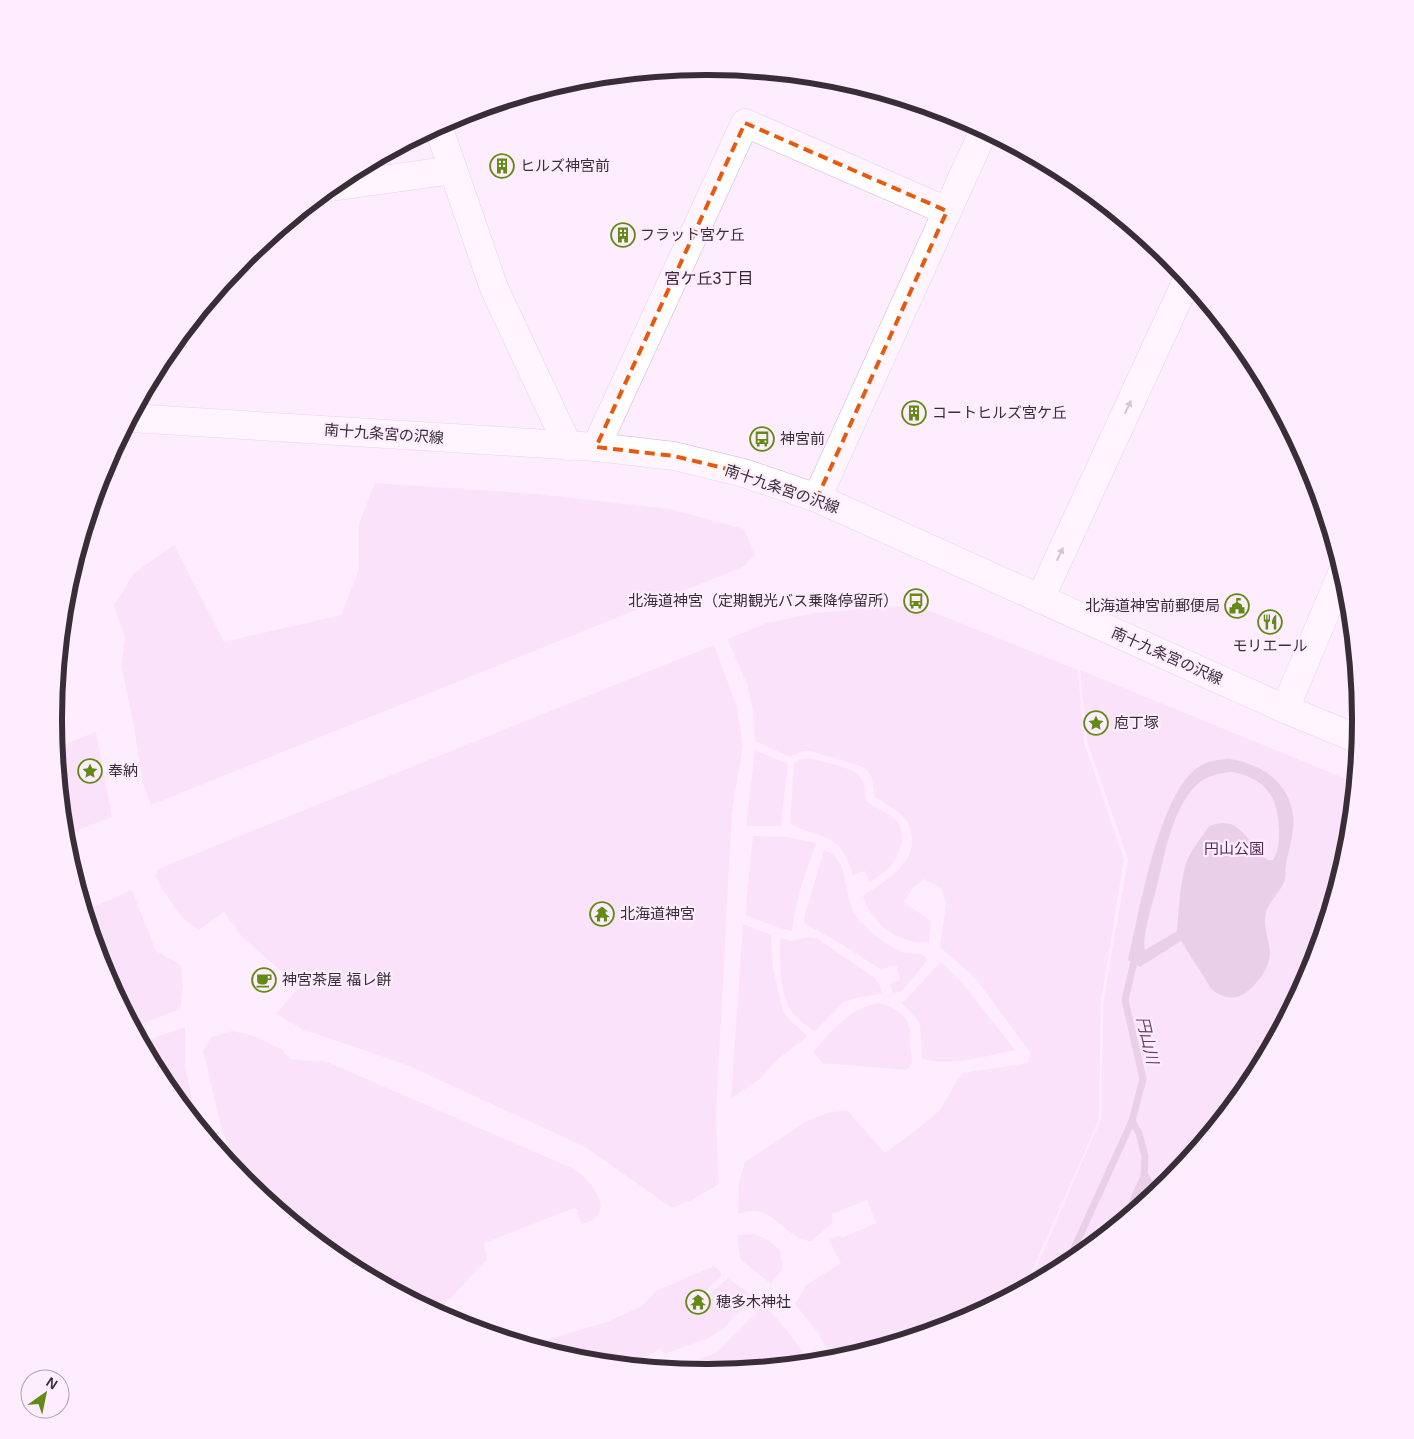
<svg xmlns="http://www.w3.org/2000/svg" width="1414" height="1439" font-family="Arial,'Noto Sans JP',sans-serif">
  <rect width="100%" height="100%" fill="#feedfe"/>
  <path fill="#f7d8f6" d="M 375,483 L 538,494 L 670,509 L 744,529 L 755,555 L 743,567 L 151,805 L 143,783 L 132,716 L 121,665 L 125,638 L 114,605 L 134,573 L 174,545 L 224,642 L 341,615 L 359,569 L 359,523 Z
    M 915,605 L 1078,670 L 1084,742 L 1124,859 L 1101,1002 L 1099,1119 L 1025,1287 L 957,1323 L 833,1360 L 818,1333 L 795,1304 L 806,1285 L 841,1263 L 829,1240 L 839,1235 L 842,1238 L 876,1223 L 867,1200 L 832,1214 L 833,1223 L 811,1241 C 789,1240 775,1211 754,1211 C 749,1210 743,1213 738,1214 L 739,1181 L 745,1162 L 805,1122 L 827,1113 L 847,1110 L 885,1153 L 906,1138 L 939,1111 L 962,1073 L 1028,1063 L 1030,1052 L 976,979 L 940,947 L 946,903 L 941,888 L 924,879 L 913,888 L 904,902 L 931,921 L 929,943 C 900,944 870,924 863,896 C 882,882 913,867 912,839 C 911,832 910,826 906,820 C 899,810 885,804 875,797 C 871,782 876,774 860,766 L 810,751 L 803,751 L 790,757 L 755,741 L 753,711 L 747,683 L 727,639 L 767,623 L 814,613 Z
    M 714,645 L 737,707 L 743,746 L 732,811 L 716,1115 L 719,1184 L 694,1199 L 672,1208 L 585,1147 L 407,1065 L 302,1029 L 276,1014 L 299,987 L 242,937 L 224,912 L 199,930 L 182,918 L 160,886 L 156,876 L 158,869 Z
    M 1080,670 L 1354,782 L 1348,847 L 1310,970 L 1250,1083 L 1169,1182 L 1070,1263 L 1029,1284 L 1101,1119 L 1103,1003 L 1128,860 L 1087,741 Z
    M 96,732 L 112,817 L 65,835 L 57,747 Z
    M 755,750 L 788,764 L 781,826 L 746,826 Z
    M 809,758 C 823,762 858,767 863,781 C 866,788 863,797 869,803 C 877,809 888,812 895,819 C 909,832 900,857 889,868 C 884,873 876,878 870,882 L 865,871 L 853,875 C 840,831 825,841 790,824 L 794,764 L 800,759 Z
    M 753,836 L 787,837 L 817,843 C 805,871 796,900 792,931 L 779,928 L 745,915 Z
    M 824,850 C 851,858 842,895 855,914 C 863,926 888,948 903,952 C 909,954 916,953 922,954 L 927,959 L 926,962 L 902,991 L 894,993 L 892,991 L 890,984 L 900,980 L 897,966 L 880,969 L 841,944 L 804,923 L 805,914 Z
    M 132,890 L 156,951 L 181,965 L 183,985 L 180,1009 L 134,1027 L 103,969 L 86,910 Z
    M 743,924 L 771,935 L 773,968 L 783,1011 L 789,1019 L 808,1036 L 778,1059 L 759,1080 L 731,1098 Z
    M 810,937 L 818,939 L 874,977 L 879,983 L 882,994 L 861,997 L 844,1002 L 814,1032 C 806,1025 794,1017 789,1007 C 779,987 780,960 780,938 L 791,941 Z
    M 941,962 L 961,981 L 1015,1050 C 985,1056 953,1067 922,1059 L 920,1026 L 916,1018 L 902,1003 Z
    M 879,1003 C 892,1006 908,1014 910,1030 C 911,1035 909,1040 910,1046 C 911,1054 914,1061 909,1068 L 905,1070 L 823,1063 L 813,1052 C 833,1030 848,1009 879,1003 Z
    M 185,1027 L 185,1065 L 197,1123 L 164,1082 L 142,1042 Z
    M 232,1031 L 251,1035 L 282,1049 L 290,1059 L 310,1061 L 325,1061 L 574,1169 C 587,1178 599,1190 601,1207 C 598,1219 593,1221 582,1224 L 577,1214 L 578,1210 L 574,1208 L 484,1243 L 487,1260 L 437,1312 L 344,1262 L 245,1182 L 222,1130 L 203,1051 L 211,1037 Z
    M 754,1234 L 768,1240 L 780,1250 L 783,1268 L 771,1284 L 740,1259 L 737,1235 Z
    M 714,1266 L 721,1272 L 721,1276 L 704,1293 L 700,1293 L 690,1302 L 696,1309 L 707,1300 L 707,1296 L 728,1278 L 754,1297 L 724,1328 L 707,1339 L 664,1354 L 661,1349 L 629,1365 L 579,1360 L 466,1326 L 476,1319 L 517,1341 L 545,1340 L 607,1322 L 642,1306 L 656,1291 Z
    M 763,1305 C 782,1322 796,1341 809,1363 L 707,1373 L 675,1370 L 717,1352 Z"/>
  <path fill="#d0adcf" fill-rule="evenodd" d="M 1229,759 C 1260,763 1289,782 1293,815 C 1295,831 1289,849 1286,864 C 1285,869 1286,874 1285,879 C 1282,891 1269,901 1266,912 C 1262,926 1270,941 1270,954 C 1270,969 1251,994 1236,997 C 1227,999 1219,995 1212,990 L 1181,941 L 1140,967 L 1128,960 C 1139,914 1159,790 1200,766 C 1209,760 1219,760 1229,759 ZM 1233,772 C 1266,779 1278,797 1279,830 C 1279,840 1279,851 1273,860 L 1268,860 C 1246,844 1242,813 1209,826 C 1203,835 1195,845 1189,856 C 1180,875 1179,909 1177,931 L 1145,950 C 1142,937 1151,908 1155,894 C 1164,860 1169,818 1192,790 C 1202,777 1217,773 1233,772 Z
    M 1144,1168 L 1151,1178 L 1158,1190 L 1126,1217 L 1129,1201 Z"/>
  <g fill="none" stroke-linecap="round" stroke-linejoin="round">
    <path stroke="#d0adcf" stroke-width="7" d="M 1132,1121 L 1139,1133 L 1145,1156 L 1144,1178
      M 1067,1264 L 1132,1121 L 1143,1079 L 1125,1000 L 1134,962 L 1141,958"/>
    <g stroke="#ceb2cd" stroke-width="29">
      <path id="minor" d="M 438,126 L 494,288 L 568,446
        M 331,187 L 453,170
        M 596,447 L 745,123 L 947,211
        M 817,498 L 984,130
        M 1040,599 L 1187,280
        M 1285,709 L 1342,573"/>
    </g>
    <g stroke="#ceb2cd" stroke-width="29">
      <path id="major" d="M 131,418 L 596,447 L 674,456 L 744,473 L 817,498 L 1285,709 L 1358,739"/>
    </g>
    <use href="#minor" stroke="#fff" stroke-width="28"/>
    <use href="#major" stroke="#fff" stroke-width="28"/>
  </g>
  <defs><path id="oneway-solid" d="M-6-.8H1V-3.2L6.5 0L1 3.2V.8H-6Z" transform="scale(1.25)"/></defs>
  <g fill="#9c969c">
    <use href="#oneway-solid" transform="translate(1128 407) rotate(-65)"/>
    <use href="#oneway-solid" transform="translate(1060 554) rotate(-65)"/>
  </g>
  <path d="M0 0H1414V1439H0ZM 745,123 L 947,211 L 817,498 L 744,473 L 674,456 L 596,447 Z" fill="#feedfe" fill-opacity=".55" fill-rule="evenodd"/>
  <path fill="none" stroke="#e8590c" stroke-width="4" stroke-dasharray="10 6" stroke-linejoin="round" d="M 745,123 L 947,211 L 817,498 L 744,473 L 674,456 L 596,447 Z"/>
  <defs>
    <g id="building-ring" transform="scale(1.25)"><circle r="9.5" fill="#feedfe" stroke="#628a15" stroke-width="1.5"/><path d="M-4-6H4V6H1V3H-1V6H-4ZM-2.5-4.3h1.7v1.8h-1.7ZM.8-4.3h1.7v1.8H.8ZM-2.5-1h1.7V.8h-1.7ZM.8-1h1.7V.8H.8Z" fill="#628a15"/></g>
    <g id="bus-ring" transform="scale(1.25)"><circle r="9.5" fill="#feedfe" stroke="#628a15" stroke-width="1.5"/><path d="M-5-6H5V4H4V6H2V4H-2V6H-4V4H-5ZM-3.5-4V0h7V-4ZM-3.5 1.2v1.5H-2V1.2ZM2 1.2v1.5H3.5V1.2Z" fill="#628a15"/></g>
    <g id="civic-ring" transform="scale(1.25)"><circle r="9.5" fill="#feedfe" stroke="#628a15" stroke-width="1.5"/><path d="M-.6-6.5H3V-4.5H.6V-3L4-1V1h2V6H-6V1h2V-1L-.6-3ZM-1.2 2.5V6h2.4V2.5Z" fill="#628a15"/></g>
    <g id="restaurant-ring" transform="scale(1.25)"><circle r="9.5" fill="#feedfe" stroke="#628a15" stroke-width="1.5"/><path d="M-5-6h1v4h1v-4h1v4h1v-4h1v5L-1.5 .5V6h-2V.5L-5-1ZM5-6V6H3V1.5H1.5Q1.5-4 5-6Z" fill="#628a15"/></g>
    <g id="sight-ring" transform="scale(1.25)"><circle r="9.5" fill="#feedfe" stroke="#628a15" stroke-width="1.5"/><path d="M0-6L1.8-2.2L6-1.7L2.9 1.2L3.7 5.4L0 3.3L-3.7 5.4L-2.9 1.2L-6-1.7L-1.8-2.2Z" fill="#628a15"/></g>
    <g id="temple-ring" transform="scale(1.25)"><circle r="9.5" fill="#feedfe" stroke="#628a15" stroke-width="1.5"/><path d="M0-6L5-2H3V0L6.5 2.5H4V6H1.5V3h-3V6H-4V2.5H-6.5L-3 0V-2H-5Z" fill="#628a15"/></g>
    <g id="cafe-ring" transform="scale(1.25)"><circle r="9.5" fill="#feedfe" stroke="#628a15" stroke-width="1.5"/><path d="M-5.5-4.5H6V0H3Q3 3.5 0 3.5H-2.5Q-5.5 3.5-5.5 0ZM3-3.2v2h1.7v-2ZM-6 4.5H4V6H-6Z" fill="#628a15"/></g>
  </defs>
  <g fill-rule="evenodd">
    <use href="#building-ring" x="502" y="166"/>
    <use href="#building-ring" x="623" y="235"/>
    <use href="#building-ring" x="914" y="413"/>
    <use href="#bus-ring" x="762" y="439"/>
    <use href="#bus-ring" x="916" y="601"/>
    <use href="#civic-ring" x="1237" y="606"/>
    <use href="#restaurant-ring" x="1270" y="622"/>
    <use href="#sight-ring" x="1096" y="723"/>
    <use href="#sight-ring" x="90" y="771"/>
    <use href="#temple-ring" x="602" y="914"/>
    <use href="#cafe-ring" x="264" y="980"/>
    <use href="#temple-ring" x="698" y="1302"/>
  </g>
  <g text-anchor="middle" stroke-width="4.5" stroke-linejoin="round" paint-order="stroke">
    <g font-size="15" fill="#392e38" stroke="#feedfe" text-anchor="start">
      <text x="520" y="171">ヒルズ神宮前</text>
      <text x="640" y="240">フラット宮ケ丘</text>
      <text x="932" y="418">コートヒルズ宮ケ丘</text>
      <text x="780" y="444">神宮前</text>
      <text x="898" y="606" text-anchor="end">北海道神宮（定期観光バス乗降停留所）</text>
      <text x="1220" y="611" text-anchor="end">北海道神宮前郵便局</text>
      <text x="1270" y="651" text-anchor="middle">モリエール</text>
      <text x="1114" y="728">庖丁塚</text>
      <text x="108" y="776">奉納</text>
      <text x="620" y="919">北海道神宮</text>
      <text x="282" y="985">神宮茶屋 福レ餅</text>
      <text x="716" y="1307">穂多木神社</text>
    </g>
    <g font-size="15" fill="#392e38" stroke="#feedfe">
      <text transform="translate(384 434) rotate(4)" y="5">南十九条宮の沢線</text>
      <text transform="translate(782 489) rotate(19)" y="5">南十九条宮の沢線</text>
      <text transform="translate(1167 656) rotate(24)" y="5">南十九条宮の沢線</text>
    </g>
    <g font-size="15" fill="#532754" stroke="#feedfe">
      <text x="1234" y="854">円山公園</text>
    </g>
    <g font-size="16" fill="#3a243a" stroke="#feedfe">
      <text x="709" y="284">宮ケ丘3丁目</text>
    </g>
    <g font-size="16" font-style="italic" fill="#693c6a" stroke="#feedfe">
      <text transform="translate(1148 1040) rotate(77)" y="6">円山川</text>
    </g>
  </g>
  <path d="M0 0H1414V1439H0ZM706 75H708A644 644 0 0 1 1352 719V720A644 644 0 0 1 708 1364H706A644 644 0 0 1 62 720V719A644 644 0 0 1 706 75Z" fill="#feedfe" fill-rule="evenodd"/>
  <path fill="none" stroke="#392e38" stroke-width="6" d="M706 75H708A644 644 0 0 1 1352 719V720A644 644 0 0 1 708 1364H706A644 644 0 0 1 62 720V719A644 644 0 0 1 706 75Z"/>
  <g transform="translate(45 1394) rotate(33)"><circle r="24" fill="#feedfe" stroke="#afa1af"/>
  <path d="M0-4L9 19L0 12L-9 19Z" fill="#628a15"/>
  <text y="-8" font-size="14" font-weight="bold" text-anchor="middle" fill="#392e38">N</text>
  </g>
</svg>
